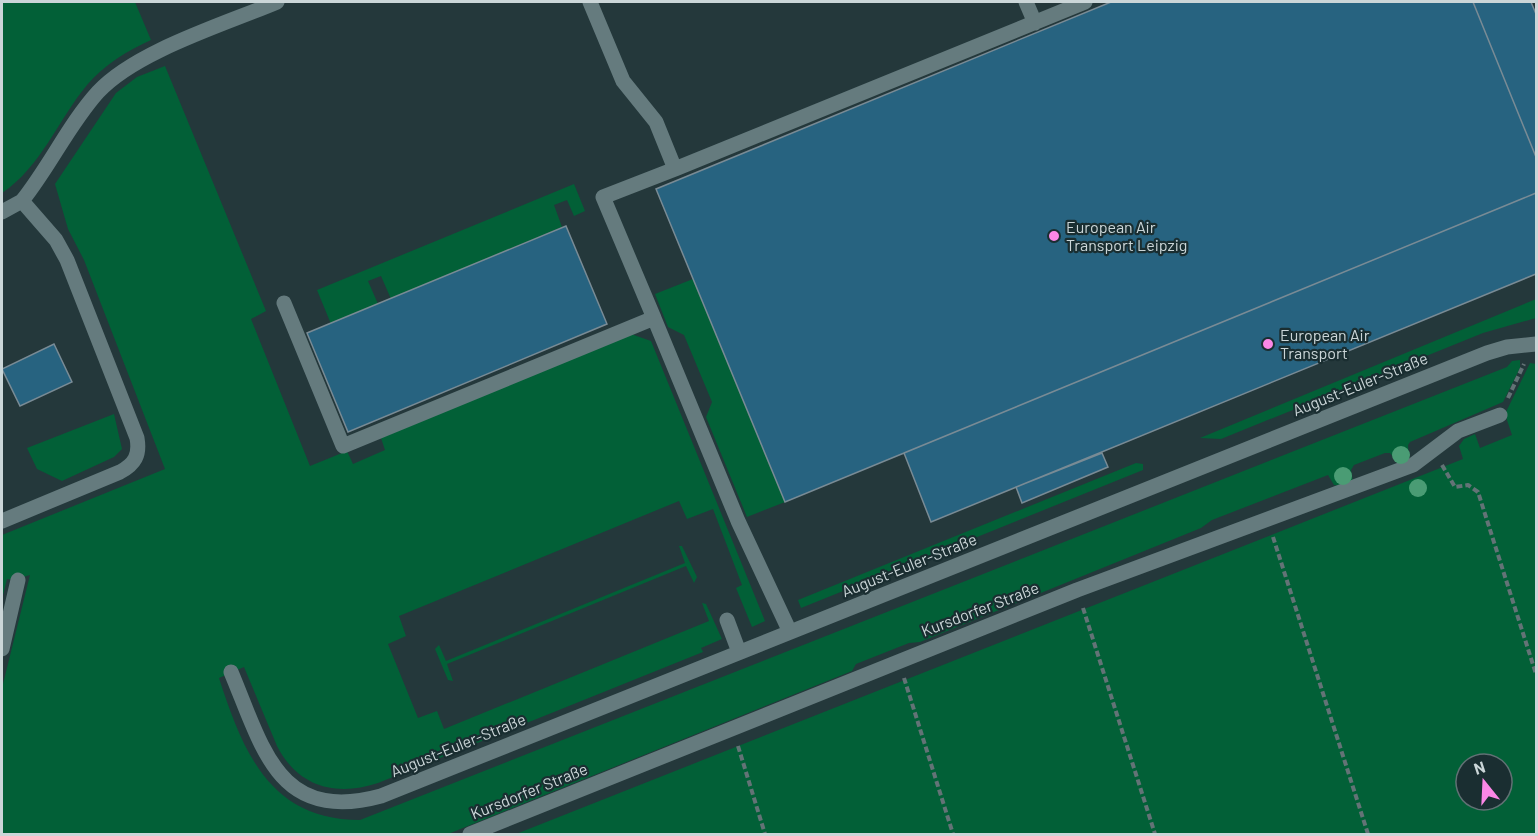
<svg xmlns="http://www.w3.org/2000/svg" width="1538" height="836" font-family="Barlow,sans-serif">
  <rect width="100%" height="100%" fill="#24383b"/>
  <path fill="#026037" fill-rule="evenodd" d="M 2,2 L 135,2 L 151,40 C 127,51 105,64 87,85 C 58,120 41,167 2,193 Z
    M 165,66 L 266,311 L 251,319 L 310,466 L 347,451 L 353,464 L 385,450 L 381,438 L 631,334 L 651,341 L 765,621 L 752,627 L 736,588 L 742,585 L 713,509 L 687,519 L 679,501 L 399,616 L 406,636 L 388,644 L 418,718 L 437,711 L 444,729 L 709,621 L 702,603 L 706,604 L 722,639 L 701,648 L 703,652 L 378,783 C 336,797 298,787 277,746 L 244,667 L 219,678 C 243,752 270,820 360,820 L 1507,367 L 1512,361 L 1520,360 L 1520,368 L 1503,402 L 1410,442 L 1408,445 L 1409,458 L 1398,463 L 1390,453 L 1385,453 L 1354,465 L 1351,470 L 1353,482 L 1340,486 L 1334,485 L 1328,475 L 1212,520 L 1201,528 L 920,642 L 909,643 L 856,664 L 852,671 L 448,834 L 2,834 L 2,688 L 30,575 L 13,580 L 7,579 L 2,599 L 2,535 L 165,469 L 84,260 L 68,229 L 55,184 L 116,93 L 137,77 Z
    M 574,184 L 585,211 L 574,216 L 567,200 L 554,205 L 562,227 L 391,299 L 381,276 L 368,281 L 378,304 L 331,324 L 317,290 Z
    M 693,279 L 785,502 L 747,517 L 706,417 L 712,402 L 684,335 L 668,327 L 655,294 Z
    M 1536,299 L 1536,318 L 1483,333 L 1221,439 L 1200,438 Z
    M 1530,363 L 1536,364 L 1536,834 L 516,834 L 1463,459 L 1459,446 L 1464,439 L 1475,434 L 1480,448 L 1512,435 L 1505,414 ZM 1466,764 L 1502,764 L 1502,800 L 1466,800 Z
    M 114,414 L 122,449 L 114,457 L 62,481 L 37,469 L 27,448 Z
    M 1136,463 L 1143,464 L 1143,470 L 801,608 L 798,600 Z
    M 682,546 L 697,577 L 694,583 L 686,566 L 447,664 L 453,681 L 448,680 L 435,649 L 439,645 L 446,661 L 685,563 L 679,546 Z"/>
  <path fill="#276380" stroke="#798b95" stroke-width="1.5" d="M 1111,2 L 1473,2 L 1536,157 L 1536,193 L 785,502 L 656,189 Z
    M 1473,2 L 1531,2 L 1536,14 L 1536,157 Z
    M 1536,193 L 1536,274 L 931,522 L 904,453 Z
    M 566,226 L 607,324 L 348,432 L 307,333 Z
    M 54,344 L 72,382 L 20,406 L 2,369 Z
    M 1102,453 L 1108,467 L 1022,503 L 1016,487 Z"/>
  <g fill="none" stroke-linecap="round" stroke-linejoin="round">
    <path stroke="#637376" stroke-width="4" stroke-dasharray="6 3" stroke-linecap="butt" d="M 1508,398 L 1524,364
      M 1442,465 L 1455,487 L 1468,485 L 1478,492 L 1536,674
      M 1273,537 L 1368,834
      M 1083,608 L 1155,834
      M 904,678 L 953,834
      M 738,746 L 765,834"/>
    <path stroke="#657b7e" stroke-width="15" d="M 590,2 L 623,81 L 656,122 L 675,169 L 1085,2
      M 1026,2 L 1035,23
      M 2,212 L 22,201
      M 284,303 L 343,446 L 654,318 L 738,521 L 790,632
      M 654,318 L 603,197 L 675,169
      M 2,521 L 120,472 C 135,464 140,455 137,438 L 67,260 L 56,240 L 22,201 C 50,166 69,124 98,92 C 136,51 225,24 277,2
      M 727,620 L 739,652
      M 2,649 L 18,580
      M 231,672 C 263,748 278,824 381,796 L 1487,353 L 1507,347 L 1536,344
      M 470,834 L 1077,590 L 1413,465 L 1458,431 L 1500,415"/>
  </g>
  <g fill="#4a9c74">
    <circle cx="1401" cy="455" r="9"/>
    <circle cx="1343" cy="476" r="9"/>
    <circle cx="1418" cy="488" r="9"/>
  </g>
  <g fill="#fb87e6" stroke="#1a2e31" stroke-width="2">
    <circle cx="1054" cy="236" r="6"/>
    <circle cx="1268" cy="344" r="6"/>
  </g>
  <g text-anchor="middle" stroke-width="4.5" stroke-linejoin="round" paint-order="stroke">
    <g font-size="16" fill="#cbd6d8" stroke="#1a2e31" text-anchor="start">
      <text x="1066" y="233">European Air<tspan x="1066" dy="18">Transport Leipzig</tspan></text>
      <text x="1280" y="341">European Air<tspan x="1280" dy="18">Transport</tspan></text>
    </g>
    <g font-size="16" fill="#cbd6d8" stroke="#1a2e31">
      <text transform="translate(1360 384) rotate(-22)" y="6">August-Euler-Straße</text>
      <text transform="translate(909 565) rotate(-22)" y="6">August-Euler-Straße</text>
      <text transform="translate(980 609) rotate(-21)" y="6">Kursdorfer Straße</text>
      <text transform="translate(458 745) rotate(-22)" y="6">August-Euler-Straße</text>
      <text transform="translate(529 791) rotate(-22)" y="6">Kursdorfer Straße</text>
    </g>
  </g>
  <rect width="1538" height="836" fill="none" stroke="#cbd6d8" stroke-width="6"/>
  <g transform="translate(1484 782) rotate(342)"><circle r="28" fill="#1a2e31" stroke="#617174" stroke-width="1.5"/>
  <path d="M0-4.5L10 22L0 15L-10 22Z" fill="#fb87e6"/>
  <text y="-9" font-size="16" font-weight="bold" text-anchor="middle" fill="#cbd6d8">N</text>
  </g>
</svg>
